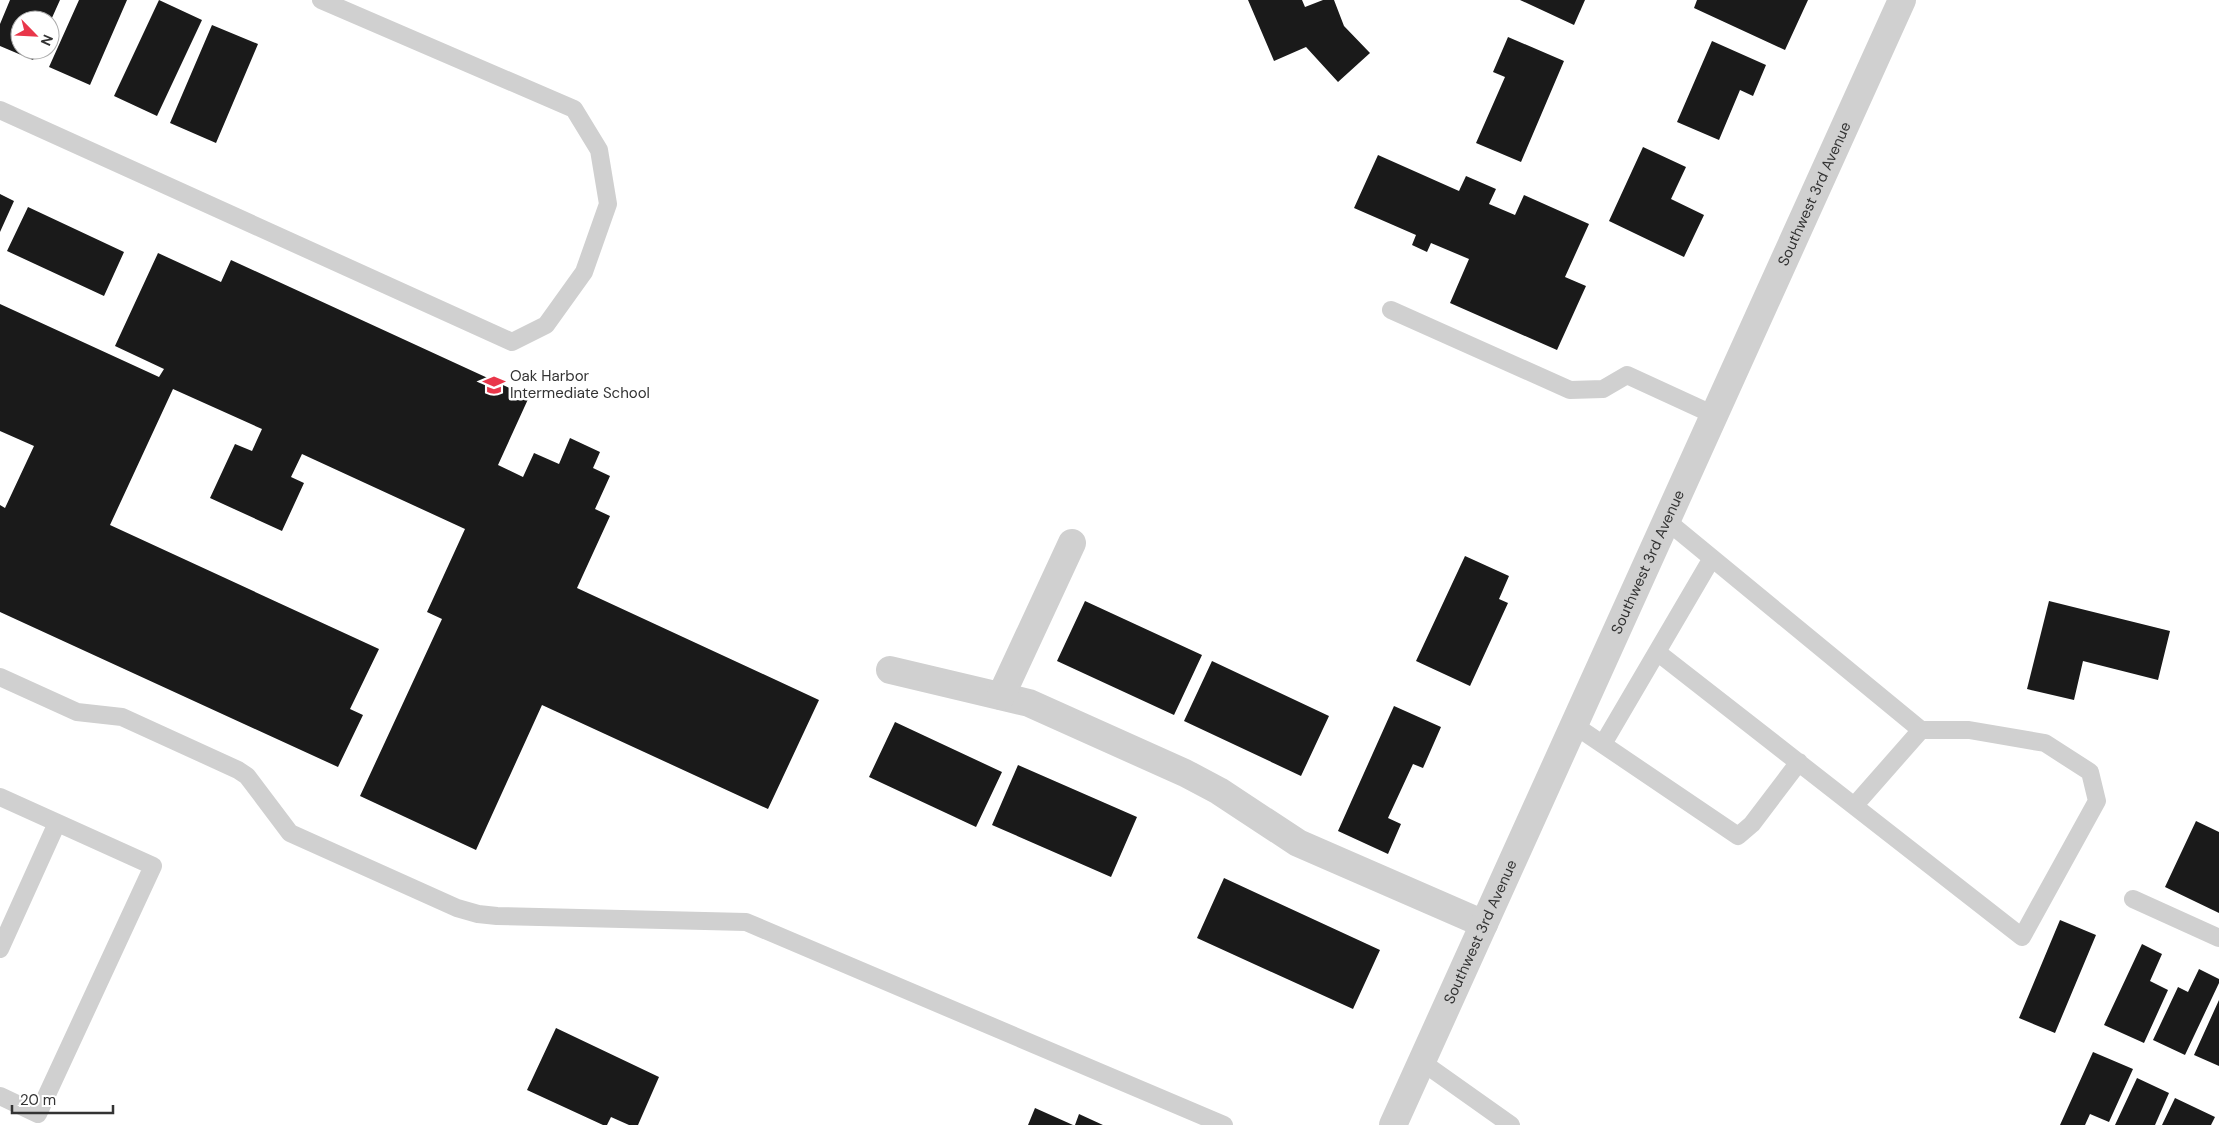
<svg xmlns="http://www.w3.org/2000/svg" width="2219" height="1125" font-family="'DM Sans',sans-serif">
  <rect width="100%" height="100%" fill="#fff"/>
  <path fill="#1a1a1a" d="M 10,0 L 60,0 L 51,20 L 20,20 L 20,50 L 38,50 L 33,60 L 0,46 L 0,24 Z
    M 79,0 L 127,0 L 90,85 L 49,67 Z
    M 159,0 L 202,20 L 157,116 L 114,96 Z
    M 1248,0 L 1302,0 L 1305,7 L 1323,0 L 1334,0 L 1344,26 L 1370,53 L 1338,82 L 1306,47 L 1274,61 Z
    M 1520,0 L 1585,0 L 1574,25 Z
    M 1697,0 L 1808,0 L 1785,50 L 1694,8 Z
    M 212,25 L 258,44 L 216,143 L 170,123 Z
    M 1508,37 L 1564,61 L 1521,162 L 1476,143 L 1505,77 L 1493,72 Z
    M 1712,41 L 1766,65 L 1753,96 L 1740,90 L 1719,140 L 1677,122 Z
    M 1643,147 L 1686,167 L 1671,199 L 1704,215 L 1684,257 L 1609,221 Z
    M 1378,155 L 1459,191 L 1466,176 L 1496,189 L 1489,204 L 1515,215 L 1524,195 L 1589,224 L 1565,277 L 1586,286 L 1557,350 L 1450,303 L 1469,259 L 1431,243 L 1427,252 L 1412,245 L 1416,235 L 1354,208 Z
    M 0,194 L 14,201 L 0,232 Z
    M 28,207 L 124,252 L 104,296 L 7,251 Z
    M 158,253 L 221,282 L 231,260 L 529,397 L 498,465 L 523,477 L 534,453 L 559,464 L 570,438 L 600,452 L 593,468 L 610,476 L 595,509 L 610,516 L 577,588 L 819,700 L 768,809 L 542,705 L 476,850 L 360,796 L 442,619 L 427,612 L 465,529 L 302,454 L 291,477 L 304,483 L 282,531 L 210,498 L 235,444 L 252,451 L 262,429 L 173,389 L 110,525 L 379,649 L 350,709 L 363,715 L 338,767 L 0,612 L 0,505 L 5,508 L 34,446 L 0,431 L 0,304 L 159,377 L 164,369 L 115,346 Z
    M 1465,556 L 1509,576 L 1499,599 L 1508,603 L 1470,686 L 1416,661 Z
    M 1085,601 L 1202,655 L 1174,715 L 1057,661 Z
    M 2049,601 L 2170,631 L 2158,680 L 2083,661 L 2074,700 L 2027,689 Z
    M 1212,661 L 1329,716 L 1301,776 L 1184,721 Z
    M 1394,706 L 1441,727 L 1423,768 L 1413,764 L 1388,818 L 1401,824 L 1388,854 L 1338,831 Z
    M 895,722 L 1002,772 L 976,827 L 869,777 Z
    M 1018,765 L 1137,817 L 1111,877 L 992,825 Z
    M 2196,821 L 2219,832 L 2219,913 L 2165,887 Z
    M 1224,878 L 1380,950 L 1353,1009 L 1197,938 Z
    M 2060,920 L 2096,935 L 2055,1033 L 2019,1018 Z
    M 2142,944 L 2162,954 L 2150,981 L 2168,990 L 2144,1043 L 2104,1025 Z
    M 2199,969 L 2219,979 L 2219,983 L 2185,1055 L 2153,1040 L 2178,987 L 2188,992 Z
    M 2219,1000 L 2219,1066 L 2194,1055 Z
    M 556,1028 L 659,1077 L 638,1125 L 629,1125 L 611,1117 L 607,1125 L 603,1125 L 527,1090 Z
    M 2093,1052 L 2133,1069 L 2109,1122 L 2090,1114 L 2085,1125 L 2060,1125 Z
    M 2137,1078 L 2169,1093 L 2155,1125 L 2115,1125 Z
    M 2175,1098 L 2215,1117 L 2211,1125 L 2162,1125 Z
    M 1035,1108 L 1073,1125 L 1028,1125 Z
    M 1079,1114 L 1103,1125 L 1075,1125 Z"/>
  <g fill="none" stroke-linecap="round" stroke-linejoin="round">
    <path stroke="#d0d0d0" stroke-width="18" d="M 0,110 L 512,342 L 546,325 L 584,272 L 608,204 L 599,150 L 574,109 L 321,0
      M 1391,310 L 1570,390 L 1603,389 L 1627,375 L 1714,415
      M 1657,652 L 2022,937 L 2097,801 L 2090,772 L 2045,743 L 1969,730 L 1921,730 L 1667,521
      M 0,677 L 77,712 L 122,717 L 238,770 L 247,776 L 290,833 L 457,908 L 478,914 L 497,916 L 746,922 L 1224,1125
      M 1574,725 L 1738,836 L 1752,824 L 1799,762
      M 1603,744 L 1712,558
      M 0,797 L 153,866 L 38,1114 L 0,1096
      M 1855,805 L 1921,730
      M 2133,899 L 2219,938
      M 0,949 L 57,823
      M 1422,1062 L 1511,1125"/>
    <g stroke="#d0d0d0" stroke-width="28">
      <path d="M 890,670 L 1029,703 L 1185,773 L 1219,791 L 1298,843 L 1484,924"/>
      <path d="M 1001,696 L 1072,543"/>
      <path id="s1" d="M 1393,1125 L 1902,0"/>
    </g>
  </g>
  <defs>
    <g id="school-bare" transform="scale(1.725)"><path d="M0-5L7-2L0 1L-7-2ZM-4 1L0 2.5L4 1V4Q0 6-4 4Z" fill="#e9364a" stroke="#fff" stroke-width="2.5" paint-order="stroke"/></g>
  </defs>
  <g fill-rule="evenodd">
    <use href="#school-bare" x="494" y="385"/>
  </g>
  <g text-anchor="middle" stroke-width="5" stroke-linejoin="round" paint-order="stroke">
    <g font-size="15" fill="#333" stroke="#fff">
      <text dy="5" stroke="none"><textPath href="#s1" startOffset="1022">Southwest 3rd Avenue</textPath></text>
      <text dy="5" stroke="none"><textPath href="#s1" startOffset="618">Southwest 3rd Avenue</textPath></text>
      <text dy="5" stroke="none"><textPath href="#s1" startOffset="212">Southwest 3rd Avenue</textPath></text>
    </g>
    <g font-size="15" fill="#333" stroke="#fff" text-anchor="start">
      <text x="510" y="381">Oak Harbor<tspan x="510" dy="17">Intermediate School</tspan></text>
    </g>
  </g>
  <g transform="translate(35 35) rotate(114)"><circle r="24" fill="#ffffff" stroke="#adadad"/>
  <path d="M0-4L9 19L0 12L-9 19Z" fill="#e9364a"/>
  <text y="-8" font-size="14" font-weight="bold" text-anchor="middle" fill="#333333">N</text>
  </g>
  <path d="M12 1105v8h101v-8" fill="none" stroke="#333333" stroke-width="2.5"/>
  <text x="20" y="1105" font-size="15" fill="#333333" stroke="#ffffff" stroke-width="4" paint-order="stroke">20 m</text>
</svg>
